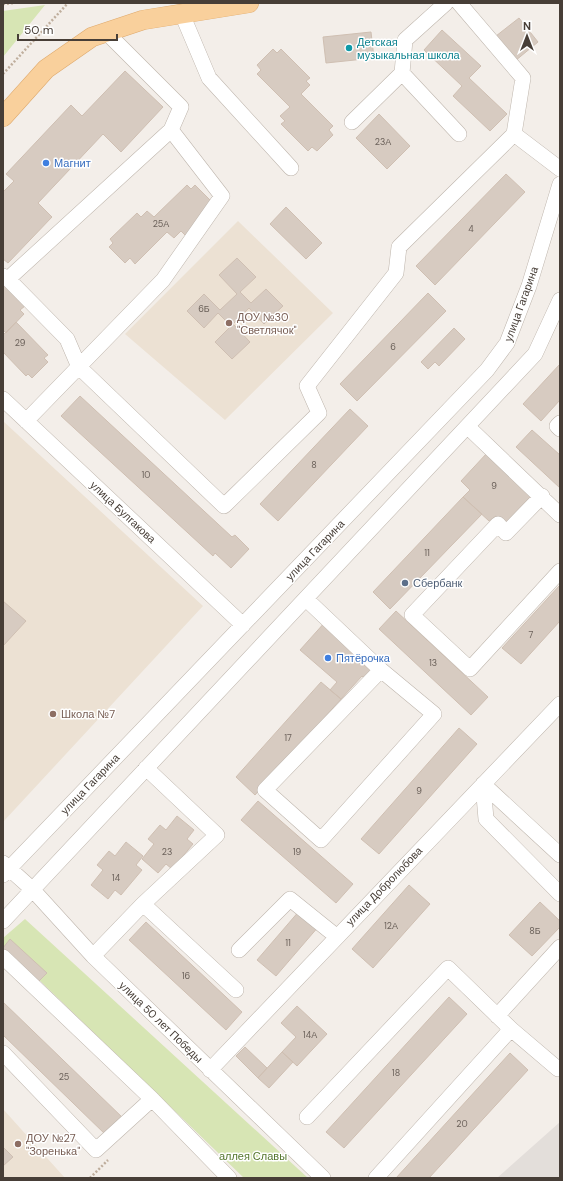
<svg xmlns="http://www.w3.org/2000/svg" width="563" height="1181" font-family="'DM Sans',sans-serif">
  <rect width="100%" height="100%" fill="#f3eee9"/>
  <path fill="#e3deda" d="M 560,1122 L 560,1178 L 497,1178 Z"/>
  <path fill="#ece1d3" d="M 238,221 L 333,313 L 225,420 L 125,334 Z
    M 3,421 L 203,606 L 3,822 Z
    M 3,1109 L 65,1178 L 3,1178 Z"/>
  <path fill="#d7e5b4" d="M 45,5 L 3,57 L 3,11 Z
    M 25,919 L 308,1178 L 244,1178 L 3,945 L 3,938 Z"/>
  <path fill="#d7cbc1" stroke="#cfbfb2" d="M 519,18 L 538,42 L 515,61 L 496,36 Z
    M 442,30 L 481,66 L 469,78 L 507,114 L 490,131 L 453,96 L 462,86 L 424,50 Z
    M 371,32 L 374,58 L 326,63 L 323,37 Z
    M 273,49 L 277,53 L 281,49 L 310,78 L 306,81 L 310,85 L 301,94 L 333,126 L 329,130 L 333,135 L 317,151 L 312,147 L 308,151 L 281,124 L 285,121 L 280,116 L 290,107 L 257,74 L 261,70 L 257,65 Z
    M 125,71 L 163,107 L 121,152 L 103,134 L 38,203 L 52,217 L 8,263 L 3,259 L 3,192 L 14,181 L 6,174 L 71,105 L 82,116 Z
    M 379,114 L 410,146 L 387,169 L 356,138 Z
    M 506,174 L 525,192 L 435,285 L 416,266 Z
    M 187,185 L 191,189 L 195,185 L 211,201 L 211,209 L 185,235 L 181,231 L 174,238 L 167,232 L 135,264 L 130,258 L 125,263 L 109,247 L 113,243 L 110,239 L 137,213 L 141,217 L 147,211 L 154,217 Z
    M 286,207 L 322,243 L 306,259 L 270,224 Z
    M 237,258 L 256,277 L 240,292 L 251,303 L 266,289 L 283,306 L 264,324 L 249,308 L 233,324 L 250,342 L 232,359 L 215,342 L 231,326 L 218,313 L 204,328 L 187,311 L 204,294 L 220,310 L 237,294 L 219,275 Z
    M 3,284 L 25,306 L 20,310 L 24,314 L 6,333 L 3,330 Z
    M 428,293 L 446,311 L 357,401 L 340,384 Z
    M 16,322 L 48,355 L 44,358 L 48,362 L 32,378 L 28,374 L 26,376 L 3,352 L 3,335 Z
    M 454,328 L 465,339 L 439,366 L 435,362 L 428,369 L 421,362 Z
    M 560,364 L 560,400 L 541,421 L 523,404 Z
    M 80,396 L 232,537 L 235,535 L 249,549 L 231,568 L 215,553 L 213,556 L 61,416 Z
    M 350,409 L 368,426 L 278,521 L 260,504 Z
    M 532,430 L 560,455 L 560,488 L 516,447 Z
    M 487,453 L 532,495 L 505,524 L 496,516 L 489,521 L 463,497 L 470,490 L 461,481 Z
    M 463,497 L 482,514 L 390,609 L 373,592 Z
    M 560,585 L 560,621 L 521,664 L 502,648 Z
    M 3,601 L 26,621 L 3,646 Z
    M 396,611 L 488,697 L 471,715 L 379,629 Z
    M 326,621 L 381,670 L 370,683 L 362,676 L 341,699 L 330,690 L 337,682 L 300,650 Z
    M 321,682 L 341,699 L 255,795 L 236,777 Z
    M 459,728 L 477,744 L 379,854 L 361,839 Z
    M 258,801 L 353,884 L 336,903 L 241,820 Z
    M 177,816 L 194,830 L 187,839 L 193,844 L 172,869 L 166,864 L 158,873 L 142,859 L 154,844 L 148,839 L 160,825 L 166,830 Z
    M 126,842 L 143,856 L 136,865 L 142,870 L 121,895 L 115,890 L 108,899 L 91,885 L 103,870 L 97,865 L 109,851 L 115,856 Z
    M 409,885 L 430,904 L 373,968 L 352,949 Z
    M 540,902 L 560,921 L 560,927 L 532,956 L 509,935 Z
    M 300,910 L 319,926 L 276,976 L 257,960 Z
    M 146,922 L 242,1012 L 226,1030 L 129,940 Z
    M 10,939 L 47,973 L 38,982 L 3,948 Z
    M 449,997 L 467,1014 L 344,1148 L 326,1132 Z
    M 3,1002 L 124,1119 L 107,1136 L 3,1035 Z
    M 297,1006 L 327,1034 L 297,1066 L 282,1052 L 296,1037 L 281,1023 Z
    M 245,1047 L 267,1068 L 258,1078 L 236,1056 Z
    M 282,1052 L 293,1062 L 269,1088 L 258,1078 Z
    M 510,1053 L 528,1070 L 429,1178 L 396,1178 Z
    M 3,1147 L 13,1157 L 3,1166 Z"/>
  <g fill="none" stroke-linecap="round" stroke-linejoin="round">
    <g stroke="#beb5ac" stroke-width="16">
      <path id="minor" d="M 459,3 L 523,78 L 514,134
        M 182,14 L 209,78 L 291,168
        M 402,73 L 405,40 L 446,3
        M 352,122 L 402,73 L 459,134
        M 3,276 L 8,279 L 171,130 L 181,107 L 106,32
        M 8,279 L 67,339 L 79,367 L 224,506 L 319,413 L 307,386 L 396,273 L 399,247 L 514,134 L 560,169
        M 3,399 L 243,625
        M 26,421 L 163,280 L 222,196 L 171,130
        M 560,423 L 557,426 L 560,429
        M 468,427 L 560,515
        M 542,496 L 506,533 L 498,524 L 412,615 L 470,669 L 560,571
        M 306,599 L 381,670 L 265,790 L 321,840 L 434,714 L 381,670
        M 483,784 L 486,819 L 560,894
        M 483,784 L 560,855
        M 3,863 L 32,889 L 93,956 L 323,1178
        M 3,875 L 487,370 L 507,343 L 529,286 L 560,184
        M 143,904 L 236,990
        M 3,921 L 535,354 L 560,300
        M 239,950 L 290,899 L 336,936
        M 93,956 L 143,904 L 217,835 L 146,768
        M 3,957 L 152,1099 L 229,1178
        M 497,1016 L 560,947
        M 511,1029 L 558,1069
        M 3,1053 L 96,1150 L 152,1099
        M 210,1070 L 560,704
        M 307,1117 L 448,968 L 511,1029 L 376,1178"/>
    </g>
    <g stroke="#dea96c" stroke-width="20">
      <path id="major" d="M 3,117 L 46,69 L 92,37 L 143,20 L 249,3"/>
    </g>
    <path stroke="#bfae9d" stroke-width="2.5" stroke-dasharray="2 2" stroke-linecap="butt" d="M 3,4 L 15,3
      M 3,74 L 68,3
      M 90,1178 L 108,1160"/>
    <use href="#minor" stroke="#fff" stroke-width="15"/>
    <use href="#major" stroke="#f9d09c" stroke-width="19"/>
  </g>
  <circle fill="#0f9aa8" stroke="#fff" stroke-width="1.5" cx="349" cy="48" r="4"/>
  <g fill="#3f7fe0" stroke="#fff" stroke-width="1.5">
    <circle cx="46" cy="163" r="4"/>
    <circle cx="328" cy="658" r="4"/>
  </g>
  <g fill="#8d6e63" stroke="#fff" stroke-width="1.5">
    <circle cx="229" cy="323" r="4"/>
    <circle cx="53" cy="714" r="4"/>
    <circle cx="18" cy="1144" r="4"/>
  </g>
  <circle fill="#5c6f8a" stroke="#fff" stroke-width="1.5" cx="405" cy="583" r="4"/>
  <g text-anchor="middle" stroke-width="3" stroke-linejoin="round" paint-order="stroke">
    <g font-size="9" fill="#6b615a">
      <text x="383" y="145">23А</text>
      <text x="161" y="227">25А</text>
      <text x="471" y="232">4</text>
      <text x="204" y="312">6Б</text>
      <text x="20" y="346">29</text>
      <text x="393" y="350">6</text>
      <text x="314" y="468">8</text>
      <text x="146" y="478">10</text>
      <text x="494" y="489">9</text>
      <text x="427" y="556">11</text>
      <text x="531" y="638">7</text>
      <text x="433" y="666">13</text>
      <text x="288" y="741">17</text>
      <text x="419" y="794">9</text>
      <text x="167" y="855">23</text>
      <text x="297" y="855">19</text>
      <text x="116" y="881">14</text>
      <text x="391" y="929">12А</text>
      <text x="535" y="934">8Б</text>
      <text x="288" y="946">11</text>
      <text x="186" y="979">16</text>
      <text x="310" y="1038">14А</text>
      <text x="396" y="1076">18</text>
      <text x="64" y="1080">25</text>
      <text x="462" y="1127">20</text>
    </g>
    <g font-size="11" fill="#0d838f" stroke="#fff" text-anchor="start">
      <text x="357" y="46">Детская<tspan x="357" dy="13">музыкальная школа</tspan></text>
    </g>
    <g font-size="11" fill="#366cbe" stroke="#fff" text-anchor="start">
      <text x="54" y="167">Магнит</text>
      <text x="336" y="662">Пятёрочка</text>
    </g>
    <g font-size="11" fill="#473e37" stroke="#fff">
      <text transform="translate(521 304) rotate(-70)" y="4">улица Гагарина</text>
      <text transform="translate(123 512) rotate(43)" y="4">улица Булгакова</text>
      <text transform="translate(315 550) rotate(-46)" y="4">улица Гагарина</text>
      <text transform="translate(90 784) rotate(-46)" y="4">улица Гагарина</text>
      <text transform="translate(384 886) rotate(-46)" y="4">улица Добролюбова</text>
      <text transform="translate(161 1022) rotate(44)" y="4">улица 50 лет Победы</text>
    </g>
    <g font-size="11" fill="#785e54" stroke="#fff" text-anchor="start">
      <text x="237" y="321">ДОУ №30<tspan x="237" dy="13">"Светлячок"</tspan></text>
      <text x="61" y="718">Школа №7</text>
      <text x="26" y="1142">ДОУ №27<tspan x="26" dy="13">"Зоренька"</tspan></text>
    </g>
    <g font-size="11" fill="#4e5e75" stroke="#fff" text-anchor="start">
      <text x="413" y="587">Сбербанк</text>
    </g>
    <g font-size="11" fill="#54762d" stroke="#fff">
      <text x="253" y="1160">аллея Славы</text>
    </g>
  </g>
  <rect width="563" height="1181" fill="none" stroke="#473e37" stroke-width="8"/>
  <g transform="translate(527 36)" stroke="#ffffff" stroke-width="3" paint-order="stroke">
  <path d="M0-3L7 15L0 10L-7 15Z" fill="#473e37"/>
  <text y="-6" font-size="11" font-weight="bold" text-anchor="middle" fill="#473e37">N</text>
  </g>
  <path d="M18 34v6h99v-6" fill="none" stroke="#473e37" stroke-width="2"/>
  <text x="24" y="34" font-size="12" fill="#473e37" stroke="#ffffff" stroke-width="3" paint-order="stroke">50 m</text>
</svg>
